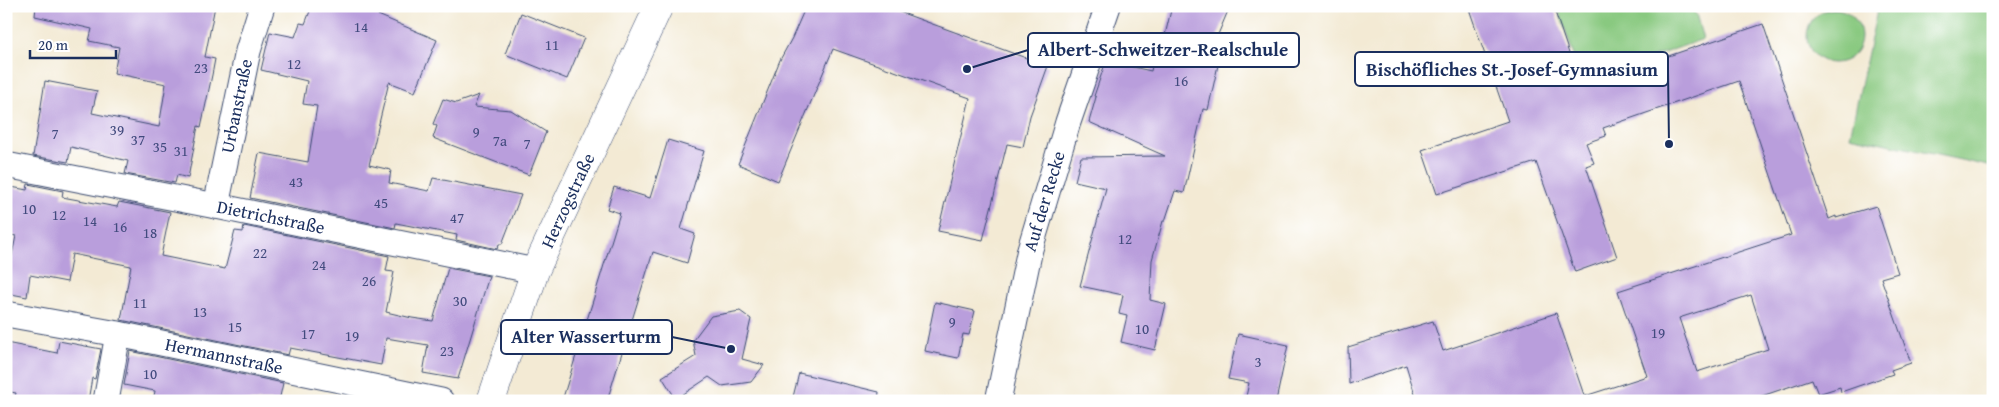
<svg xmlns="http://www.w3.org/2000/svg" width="1999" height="407" font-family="'Gentium Book Plus',serif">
  <rect width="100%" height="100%" fill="#fff"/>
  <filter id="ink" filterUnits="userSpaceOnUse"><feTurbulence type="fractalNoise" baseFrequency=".02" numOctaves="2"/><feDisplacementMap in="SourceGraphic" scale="10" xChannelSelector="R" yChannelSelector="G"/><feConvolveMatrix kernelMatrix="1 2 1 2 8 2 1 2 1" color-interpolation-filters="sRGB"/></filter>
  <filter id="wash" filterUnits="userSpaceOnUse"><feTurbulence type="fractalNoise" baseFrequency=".0096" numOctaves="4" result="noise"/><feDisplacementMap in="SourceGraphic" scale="20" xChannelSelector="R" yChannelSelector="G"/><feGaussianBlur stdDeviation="1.12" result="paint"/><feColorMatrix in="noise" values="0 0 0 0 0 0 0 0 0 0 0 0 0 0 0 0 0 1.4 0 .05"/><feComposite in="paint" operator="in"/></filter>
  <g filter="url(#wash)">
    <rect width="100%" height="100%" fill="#f3ead4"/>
    <path fill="#89c980" stroke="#527c6f" d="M 1557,6 L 1687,6 L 1696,14 L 1703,39 L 1583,82 Z
      M 1878,6 L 1993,6 L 1993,167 L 1850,136 Z
      M1807 36a27 27 0 1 1 54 0a27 27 0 1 1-54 0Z"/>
    <g id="blocks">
      <path fill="#b99edc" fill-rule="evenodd" d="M 36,6 L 215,6 L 205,57 L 215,59 L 212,75 L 201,127 L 198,126 L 188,178 L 177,175 L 175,183 L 125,174 L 128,161 L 71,147 L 68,162 L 33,156 L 45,81 L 97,91 L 92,113 L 159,127 L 166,84 L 114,73 L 119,47 L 89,41 L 92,29 L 35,16 Z
        M 312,6 L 382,6 L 378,15 L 437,40 L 415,92 L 389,82 L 369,165 L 391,170 L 389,183 L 429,191 L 433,178 L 521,195 L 502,244 L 499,244 L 497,249 L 456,240 L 457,235 L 396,223 L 395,228 L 250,198 L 259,153 L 308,162 L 317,106 L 303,104 L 307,81 L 261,70 L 270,32 L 295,37 L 300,23 L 305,24 Z
        M 806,6 L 883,6 L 1048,66 L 1030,116 L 1023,147 L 1007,144 L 983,240 L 938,231 L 970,98 L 833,49 L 778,181 L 738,164 L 780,60 L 792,38 Z
        M 1172,6 L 1230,6 L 1206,63 L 1218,65 L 1208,110 L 1203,109 L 1184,193 L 1175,191 L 1165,221 L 1163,221 L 1152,260 L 1150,300 L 1166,304 L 1155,350 L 1121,342 L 1127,316 L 1119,314 L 1123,295 L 1080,286 L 1106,188 L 1075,181 L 1081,157 L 1165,156 L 1089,122 L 1096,97 L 1094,96 L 1106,61 L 1151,71 L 1155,51 L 1161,52 Z
        M 1468,6 L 1553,6 L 1580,86 L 1763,24 L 1829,219 L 1836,216 L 1836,218 L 1876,206 L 1898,273 L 1881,278 L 1911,363 L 1891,370 L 1893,374 L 1841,392 L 1840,387 L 1818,394 L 1812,379 L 1747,401 L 1586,401 L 1585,396 L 1647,376 L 1618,291 L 1791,235 L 1739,81 L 1603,128 L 1606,136 L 1586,143 L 1594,163 L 1586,166 L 1617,257 L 1575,272 L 1536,162 L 1437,194 L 1422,150 L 1508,121 ZM 1751,295 L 1768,349 L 1697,372 L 1679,318 Z
        M 521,13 L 584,38 L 567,79 L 505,54 Z
        M 479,95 L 474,107 L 511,110 L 546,132 L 529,175 L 433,138 L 437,126 L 433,124 L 443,99 L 456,103 Z
        M 668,140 L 704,151 L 681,229 L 695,234 L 687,263 L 653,252 L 607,401 L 562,401 L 620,213 L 607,209 L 614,187 L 650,198 Z
        M 28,184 L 63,191 L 62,197 L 117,207 L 119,202 L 170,212 L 161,256 L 225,269 L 235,231 L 243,232 L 244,226 L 389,256 L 386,271 L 394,272 L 386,312 L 412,318 L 433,321 L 448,268 L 489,276 L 458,379 L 423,373 L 428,345 L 386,338 L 381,365 L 290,348 L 288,355 L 121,320 L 131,266 L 72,254 L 67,282 L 30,275 L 27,297 L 6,293 L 6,283 L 16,236 L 6,234 L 6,186 L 27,190 Z
        M 935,302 L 975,311 L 969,335 L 963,334 L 958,358 L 925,351 Z
        M 740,311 L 751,319 L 742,359 L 764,365 L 751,382 L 722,386 L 709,377 L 676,399 L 662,377 L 696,356 L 693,340 L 711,316 Z
        M 1556,313 L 1586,401 L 1417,401 L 1406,365 L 1349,384 L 1348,347 L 1433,321 L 1443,351 Z
        M 1238,334 L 1288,345 L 1276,401 L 1245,401 L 1249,383 L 1228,379 Z
        M 59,341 L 101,349 L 95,379 L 92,378 L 88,401 L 14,401 L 16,393 L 6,391 L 6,343 L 57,353 Z
        M 130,351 L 283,383 L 279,401 L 153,401 L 155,391 L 124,385 Z
        M 799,373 L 879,392 L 878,401 L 792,401 Z"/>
    </g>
  </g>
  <g filter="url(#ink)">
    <use href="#blocks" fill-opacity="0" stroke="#3b4b70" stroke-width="1"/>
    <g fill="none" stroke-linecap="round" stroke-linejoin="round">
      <g stroke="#3b4b70" stroke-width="27">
        <g id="minor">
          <path id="s1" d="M 6,165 L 216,206 L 535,271"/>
          <path id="s2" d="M 216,206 L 248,51 L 262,6"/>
          <path id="s3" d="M 6,314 L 118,334 L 441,401"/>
          <path d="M 106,401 L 118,334"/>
          <path id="s4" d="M 998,401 L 1030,249 L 1068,122 L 1108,6"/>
        </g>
      </g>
      <g stroke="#3b4b70" stroke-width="29">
        <g id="tertiary">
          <path id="s5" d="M 491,401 L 535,271 L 659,6"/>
        </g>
      </g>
      <use href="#minor" stroke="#fff" stroke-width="25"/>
      <use href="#tertiary" stroke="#fff" stroke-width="28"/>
    </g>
  </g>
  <g text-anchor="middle" stroke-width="4" stroke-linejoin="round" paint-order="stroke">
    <g font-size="15" fill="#424b7e">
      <text x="361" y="32">14</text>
      <text x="552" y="50">11</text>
      <text x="294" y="69">12</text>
      <text x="201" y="73">23</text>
      <text x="1181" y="86">16</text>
      <text x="117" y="135">39</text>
      <text x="476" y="137">9</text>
      <text x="55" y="139">7</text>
      <text x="138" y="145">37</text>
      <text x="500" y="146">7a</text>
      <text x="527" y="149">7</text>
      <text x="160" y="152">35</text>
      <text x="181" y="156">31</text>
      <text x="296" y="187">43</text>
      <text x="381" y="208">45</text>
      <text x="29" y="214">10</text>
      <text x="59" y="220">12</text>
      <text x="457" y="223">47</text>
      <text x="90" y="226">14</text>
      <text x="120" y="232">16</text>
      <text x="150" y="238">18</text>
      <text x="1125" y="244">12</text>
      <text x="260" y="258">22</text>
      <text x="319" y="270">24</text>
      <text x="369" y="286">26</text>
      <text x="460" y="306">30</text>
      <text x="140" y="308">11</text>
      <text x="200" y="317">13</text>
      <text x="952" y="327">9</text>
      <text x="235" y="332">15</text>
      <text x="1142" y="334">10</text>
      <text x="1658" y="338">19</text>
      <text x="308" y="339">17</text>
      <text x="352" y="341">19</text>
      <text x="447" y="356">23</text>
      <text x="1258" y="367">3</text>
      <text x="150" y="379">10</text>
    </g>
    <g font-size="18" fill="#1b2f5e" stroke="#fff">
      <text dy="6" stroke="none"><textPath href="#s2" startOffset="102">Urbanstraße</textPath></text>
      <text dy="6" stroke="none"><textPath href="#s5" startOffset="215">Herzogstraße</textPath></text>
      <text dy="6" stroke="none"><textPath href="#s4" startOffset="205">Auf der Recke</textPath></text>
      <text dy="6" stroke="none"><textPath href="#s1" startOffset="270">Dietrichstraße</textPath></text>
      <text dy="6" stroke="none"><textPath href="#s3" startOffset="222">Hermannstraße</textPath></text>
    </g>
  </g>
  <path fill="none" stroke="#1b2f5e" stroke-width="2" d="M967 69L1028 50M1669 144L1668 69M731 349L672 337"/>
  <g fill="#1b2f5e" stroke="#fff" stroke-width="2">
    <circle cx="967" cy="69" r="5"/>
    <circle cx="1669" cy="144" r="5"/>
    <circle cx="731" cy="349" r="5"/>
  </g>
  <g fill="#fff" stroke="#1b2f5e" stroke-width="2">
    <rect x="1028" y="33" width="271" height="34" rx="5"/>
    <rect x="1355" y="52" width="313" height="34" rx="5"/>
    <rect x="501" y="320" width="171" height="34" rx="5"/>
  </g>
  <g font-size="19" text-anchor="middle" font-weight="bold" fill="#1b2f5e">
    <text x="1163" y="56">Albert-Schweitzer-Realschule</text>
    <text x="1512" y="76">Bischöfliches St.-Josef-Gymnasium</text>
    <text x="586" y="343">Alter Wasserturm</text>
  </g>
  <rect width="1999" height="407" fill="none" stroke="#fff" stroke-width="25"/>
  <path d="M30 50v8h86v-8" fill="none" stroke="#1b2f5e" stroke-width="2.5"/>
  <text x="38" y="50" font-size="15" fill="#1b2f5e" stroke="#ffffff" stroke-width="4" paint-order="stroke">20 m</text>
</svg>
